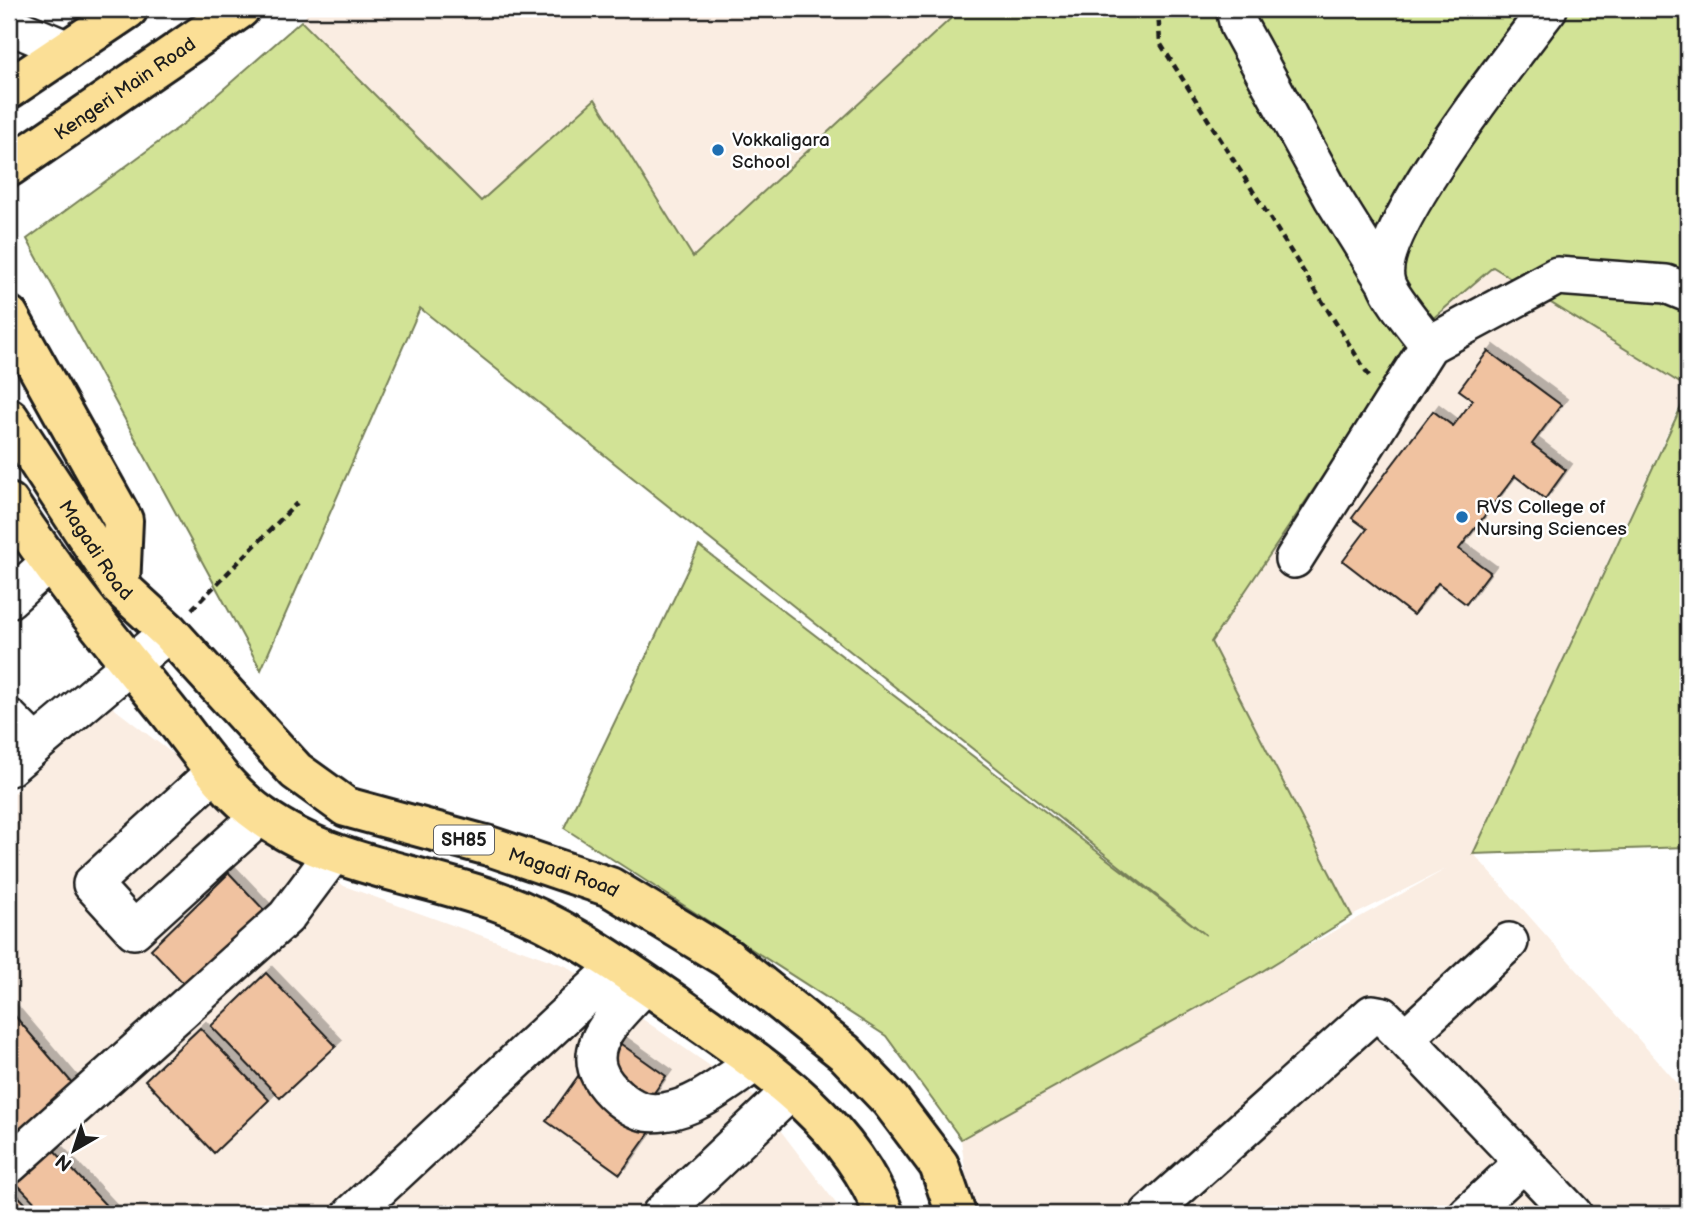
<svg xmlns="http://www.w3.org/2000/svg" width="1697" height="1223" font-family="'Balsamiq Sans',sans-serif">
  <defs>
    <filter id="shadow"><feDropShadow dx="6" dy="-6" stdDeviation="0" flood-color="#0004"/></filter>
  </defs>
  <rect width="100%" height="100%" fill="#fff"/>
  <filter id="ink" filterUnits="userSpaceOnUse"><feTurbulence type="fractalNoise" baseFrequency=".0143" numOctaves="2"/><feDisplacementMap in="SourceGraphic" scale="14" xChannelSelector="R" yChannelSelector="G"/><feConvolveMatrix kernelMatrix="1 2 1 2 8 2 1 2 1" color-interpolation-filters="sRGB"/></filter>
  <g filter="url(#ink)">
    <path fill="#faede2" d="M 312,9 L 961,9 L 693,257 L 595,99 L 482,201 L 301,21 Z
      M 1493,266 L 1688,388 L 1473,853 L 1688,1095 L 1688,1214 L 971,1214 L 961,1139 L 1448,868 L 1352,916 L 1211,642 L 1423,327 Z
      M 107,703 L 344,886 L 566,966 L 755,1097 L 844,1214 L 9,1214 L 9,797 Z"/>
    <path fill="#d2e396" stroke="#778059" stroke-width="2" d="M 961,9 L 1688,9 L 1688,388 L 1493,267 L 1423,327 L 1211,642 L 1352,916 L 1256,975 L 961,1139 L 886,1036 L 564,828 L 699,546 L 1206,935 L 420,308 L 261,670 L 27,239 L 186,122 L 301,21 L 481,201 L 595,99 L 693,257 Z
      M 1688,392 L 1688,847 L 1473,854 Z"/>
    <path fill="#f0c2a0" stroke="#1c1c1c" stroke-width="2" filter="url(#shadow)" d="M 1488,351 L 1561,405 L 1532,444 L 1566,470 L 1545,499 L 1515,476 L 1459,549 L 1490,572 L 1466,604 L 1438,583 L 1413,615 L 1343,561 L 1367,529 L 1352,518 L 1433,411 L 1453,426 L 1473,400 L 1459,390 Z
      M 229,873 L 265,911 L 187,987 L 151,949 Z
      M 266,973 L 336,1046 L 280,1098 L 211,1026 Z
      M 9,1009 L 78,1090 L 9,1149 Z
      M 200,1028 L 269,1100 L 214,1153 L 145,1080 Z
      M 621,1044 L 666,1076 L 644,1107 L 660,1118 L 620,1174 L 546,1121 L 586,1065 L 599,1075 Z
      M 51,1147 L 114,1214 L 46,1214 L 14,1181 Z
      M 9,1186 L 35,1214 L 9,1214 Z"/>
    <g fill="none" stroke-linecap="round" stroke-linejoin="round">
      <g stroke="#1c1c1c" stroke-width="42">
        <path id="minor" d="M 1235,9 L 1239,26 L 1333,198 L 1386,283
          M 9,25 L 68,50
          M 1429,345 C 1419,331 1390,297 1386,283 C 1371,233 1515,53 1548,9
          M 1294,559 L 1429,345 L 1557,276 L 1666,284 L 1688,293
          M 9,599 L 49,563
          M 9,718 L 34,743
          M 9,767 L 169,632
          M 216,771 L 92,884 L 134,930 L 261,815
          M 646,984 C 613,1019 568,1055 619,1098 C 633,1109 645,1115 663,1112 C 697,1108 729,1080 757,1062
          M 1405,1038 L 1509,942
          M 9,1165 L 286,917 L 334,853
          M 352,1214 L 619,965
          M 661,1214 L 792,1090
          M 1149,1214 L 1372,1014 L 1383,1016 L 1405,1038 L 1573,1214
          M 1468,1214 L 1523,1163"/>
      </g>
      <g stroke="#1c1c1c" stroke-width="44">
        <g id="major">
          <path d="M 9,89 L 128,9"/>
          <path id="s1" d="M 9,167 L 240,9"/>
          <path d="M 9,316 L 123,520 L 120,587"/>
          <path id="s2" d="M 9,418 L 120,587 L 169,632 L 296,771 L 346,807 L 489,846 L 610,887 L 727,958 L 845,1053 L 890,1100 L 939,1165 L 956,1214"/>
          <path d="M 9,503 C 56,575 111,640 165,707 C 195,744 222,788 262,816 C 329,865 419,873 497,901 C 564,925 620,966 678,1006 C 757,1062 848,1119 884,1214"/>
        </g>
      </g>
      <path stroke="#1c1c1c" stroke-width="4.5" stroke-dasharray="7 5" stroke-linecap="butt" d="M 1158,9 L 1160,43 L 1371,379
        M 192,609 L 297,503"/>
      <use href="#minor" stroke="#fff" stroke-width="37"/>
      <use href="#major" stroke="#fbdf96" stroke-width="38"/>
    </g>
  </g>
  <g fill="#1f6fb2" stroke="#fff" stroke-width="2.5">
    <circle cx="718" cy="150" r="7"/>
    <circle cx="1462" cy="517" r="7"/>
  </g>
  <g text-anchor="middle" stroke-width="5" stroke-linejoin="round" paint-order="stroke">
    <rect fill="#fff" stroke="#606060" stroke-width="2" x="434" y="825.5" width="60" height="29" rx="5"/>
    <g font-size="18" font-weight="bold" fill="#1c1c1c">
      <text x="464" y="846">SH85</text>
    </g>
    <g font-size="19" fill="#1c1c1c" stroke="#fff">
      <text dy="7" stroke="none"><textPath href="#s1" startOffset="140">Kengeri Main Road</textPath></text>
      <text dy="7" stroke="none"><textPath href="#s2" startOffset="158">Magadi Road</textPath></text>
      <text dy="7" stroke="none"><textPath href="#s2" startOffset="746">Magadi Road</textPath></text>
    </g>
    <g font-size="19" fill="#1c1c1c" stroke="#fff" text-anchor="start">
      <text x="732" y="146">Vokkaligara<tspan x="732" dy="22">School</tspan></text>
      <text x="1476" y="513">RVS College of<tspan x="1476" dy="22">Nursing Sciences</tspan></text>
    </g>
  </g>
  <rect width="1697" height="1223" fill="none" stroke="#fff" stroke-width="35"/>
  <rect x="18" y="18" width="1662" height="1188" fill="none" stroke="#1c1c1c" stroke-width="2.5" filter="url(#ink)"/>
  <g transform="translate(74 1150) rotate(219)" stroke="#ffffff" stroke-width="5" paint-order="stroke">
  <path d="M0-5L12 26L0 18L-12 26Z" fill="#1c1c1c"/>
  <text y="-10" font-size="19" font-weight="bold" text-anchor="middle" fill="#1c1c1c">N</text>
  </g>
</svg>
